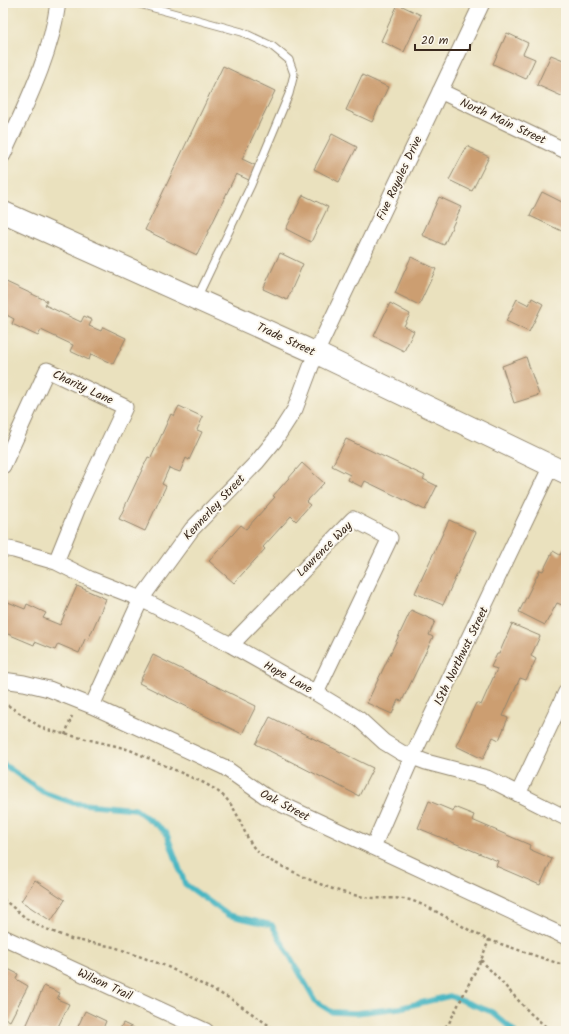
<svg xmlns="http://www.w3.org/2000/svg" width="569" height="1034" font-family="Kalam,sans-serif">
  <rect width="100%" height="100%" fill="#fbf7ec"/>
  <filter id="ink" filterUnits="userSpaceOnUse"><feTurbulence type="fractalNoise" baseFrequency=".025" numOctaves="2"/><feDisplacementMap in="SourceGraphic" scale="8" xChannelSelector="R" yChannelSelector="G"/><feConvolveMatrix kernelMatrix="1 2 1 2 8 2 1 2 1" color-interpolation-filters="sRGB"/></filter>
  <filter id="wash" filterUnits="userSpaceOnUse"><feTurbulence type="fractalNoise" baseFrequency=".012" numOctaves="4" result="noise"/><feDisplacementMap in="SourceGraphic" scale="16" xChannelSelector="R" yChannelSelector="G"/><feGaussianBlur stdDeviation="0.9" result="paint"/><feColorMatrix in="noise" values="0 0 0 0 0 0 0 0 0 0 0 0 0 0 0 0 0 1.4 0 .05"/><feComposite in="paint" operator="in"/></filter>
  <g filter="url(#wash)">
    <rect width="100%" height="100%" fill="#eae1be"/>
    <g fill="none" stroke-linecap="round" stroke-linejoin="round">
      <path stroke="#48b6c2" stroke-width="5.5" d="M 3,764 L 43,792 L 73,803 L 135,809 L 166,832 L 185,884 L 228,915 L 272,925 L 316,1002 L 332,1012 L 356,1013 L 399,1008 L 450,996 L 492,1012 L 514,1031"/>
    </g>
    <g id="blocks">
      <path fill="#cc9e71" d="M 398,4 L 421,15 L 404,52 L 381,41 Z
        M 507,33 L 528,43 L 523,54 L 535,59 L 526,79 L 493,64 Z
        M 551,55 L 566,61 L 566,98 L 537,85 Z
        M 223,66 L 275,91 L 242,159 L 257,166 L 251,181 L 236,174 L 197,255 L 145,230 Z
        M 362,75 L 388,87 L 372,122 L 346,110 Z
        M 332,134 L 357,147 L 339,182 L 314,169 Z
        M 467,146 L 489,157 L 472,191 L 449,180 Z
        M 542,192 L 566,204 L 566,233 L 530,216 Z
        M 303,195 L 328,207 L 311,242 L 286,229 Z
        M 439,197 L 461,207 L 444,245 L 422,235 Z
        M 280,253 L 303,264 L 287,300 L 263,289 Z
        M 411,257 L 436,269 L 419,305 L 395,293 Z
        M 4,281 L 47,301 L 45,305 L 81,322 L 84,316 L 92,320 L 89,326 L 101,331 L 103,327 L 126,338 L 113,364 L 91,354 L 89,360 L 70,351 L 73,345 L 41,330 L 38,336 L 12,324 L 14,319 L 3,313 Z
        M 532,298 L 543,304 L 529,332 L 506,321 L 517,299 L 529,305 Z
        M 390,303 L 410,314 L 404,326 L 414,331 L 404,351 L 374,336 Z
        M 526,357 L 539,395 L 514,403 L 502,366 Z
        M 179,406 L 203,417 L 197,430 L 202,432 L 189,460 L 186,458 L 180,472 L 169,468 L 162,484 L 166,486 L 145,531 L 119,519 L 148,457 L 151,458 L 171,414 L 174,416 Z
        M 346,439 L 425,476 L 423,479 L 437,486 L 425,510 L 365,481 L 362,487 L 348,480 L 350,475 L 332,466 Z
        M 302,463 L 324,483 L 306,502 L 310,505 L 296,521 L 291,516 L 263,547 L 265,549 L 234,583 L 209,561 L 241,525 L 246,529 L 275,497 L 273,496 Z
        M 449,520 L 476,532 L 443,605 L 415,593 Z
        M 566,544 L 566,597 L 562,605 L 557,603 L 545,625 L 519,612 L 540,570 L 543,571 L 553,551 L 560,555 Z
        M 77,586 L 106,599 L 88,640 L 85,639 L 79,653 L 58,644 L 55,650 L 35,642 L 34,645 L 3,632 L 3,600 L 25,609 L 27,604 L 46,613 L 43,618 L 60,625 Z
        M 411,610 L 435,621 L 429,635 L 433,637 L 402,701 L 398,700 L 392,714 L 367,703 Z
        M 512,624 L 540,636 L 531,656 L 536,659 L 526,680 L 520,678 L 503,716 L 508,718 L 499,740 L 493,737 L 483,759 L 456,746 L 476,703 L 481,705 L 497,669 L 491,667 L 497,654 L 499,654 Z
        M 153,655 L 256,706 L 242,734 L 139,683 Z
        M 270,717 L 373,768 L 359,796 L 256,744 Z
        M 429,801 L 453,811 L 454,807 L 474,815 L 472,820 L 530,845 L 529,849 L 552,859 L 540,885 L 496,866 L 498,861 L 418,828 Z
        M 35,880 L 65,900 L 51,921 L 21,901 Z
        M 4,967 L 18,974 L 16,979 L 28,986 L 10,1021 L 3,1017 L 3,970 Z
        M 44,986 L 60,993 L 57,999 L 69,1004 L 56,1031 L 24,1031 Z
        M 85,1011 L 106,1021 L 102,1031 L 76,1031 Z
        M 123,1023 L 140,1031 L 119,1031 Z"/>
    </g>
  </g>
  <g filter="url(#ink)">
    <use href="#blocks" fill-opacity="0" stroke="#92866e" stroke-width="1"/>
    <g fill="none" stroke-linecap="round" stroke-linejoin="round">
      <g stroke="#92866e" stroke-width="9">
        <path id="lane" d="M 136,3 L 242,32 L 272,46 L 289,60 L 294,74 L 289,94 L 251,185 L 197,298"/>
      </g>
      <g stroke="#92866e" stroke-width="17">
        <path id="street" d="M 440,91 L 566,151
          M 3,155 C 25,106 51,56 58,3
          M 3,466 L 47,370 L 125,407 L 79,505 L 56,562
          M 3,548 L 14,550 L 56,562 L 90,579 L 141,599 L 231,645 L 316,693 L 359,719 L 384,742 L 402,753 L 426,762 L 487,778 L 566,818
          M 231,645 L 353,519 L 390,538 L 316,693
          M 3,680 L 24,683 L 49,689 L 92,706 L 224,767 L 265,796 L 281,804 L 566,937
          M 92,706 L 141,599 L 192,529 L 257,462 L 275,440 L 295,409 L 316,353 L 482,3
          M 518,794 L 566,692
          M 373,847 L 412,757 L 551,466
          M 3,937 L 206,1031"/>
      </g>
      <g stroke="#92866e" stroke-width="23">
        <path id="secondary" d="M 3,212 L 316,353 L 566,473"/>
      </g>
      <path stroke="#92866e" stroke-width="2.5" stroke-dasharray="3 3" stroke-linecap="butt" d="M 3,702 L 39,726 L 47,730 L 116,746 L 130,750 L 204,783 C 213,788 222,793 229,802 C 245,822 244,847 269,860 C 298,874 333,893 365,897 C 381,900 398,896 413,901 C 438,910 464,929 489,940 L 481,960 L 449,1023 L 441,1031
        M 65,735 L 72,716
        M 3,899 L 27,919 L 39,926 L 71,939 L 114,947 L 166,966 L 231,999 L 277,1031
        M 489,940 L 560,964 L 566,967
        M 481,960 L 530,1013 L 551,1031"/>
      <use href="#lane" stroke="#fff" stroke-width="7"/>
      <use href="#street" stroke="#fff" stroke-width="15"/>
      <use href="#secondary" stroke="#fff" stroke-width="21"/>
    </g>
  </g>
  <g text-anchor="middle" stroke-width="4" stroke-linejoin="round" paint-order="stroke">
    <g font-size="12" fill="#3b2a1e" stroke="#fbf7ec">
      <text transform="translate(503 121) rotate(25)" y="4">North Main Street</text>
      <text transform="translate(399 178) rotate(-65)" y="4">Five Royales Drive</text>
      <text transform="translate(286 339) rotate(25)" y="4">Trade Street</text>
      <text transform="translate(83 387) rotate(25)" y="4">Charity Lane</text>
      <text transform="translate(214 507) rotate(-47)" y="4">Kennerley Street</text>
      <text transform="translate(324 549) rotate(-45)" y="4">Lawrence Way</text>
      <text transform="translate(461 656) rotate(-64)" y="4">15th Northwst Street</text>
      <text transform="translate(288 677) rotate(29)" y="4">Hope Lane</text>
      <text transform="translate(285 805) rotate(28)" y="4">Oak Street</text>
      <text transform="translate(105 984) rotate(25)" y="4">Wilson Trail</text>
    </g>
  </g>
  <rect width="569" height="1034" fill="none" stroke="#fbf7ec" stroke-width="16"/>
  <path d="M415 44v6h55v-6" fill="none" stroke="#3b2a1e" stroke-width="2"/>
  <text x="421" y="44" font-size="12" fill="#3b2a1e" stroke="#fbf7ec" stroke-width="3" paint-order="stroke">20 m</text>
</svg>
